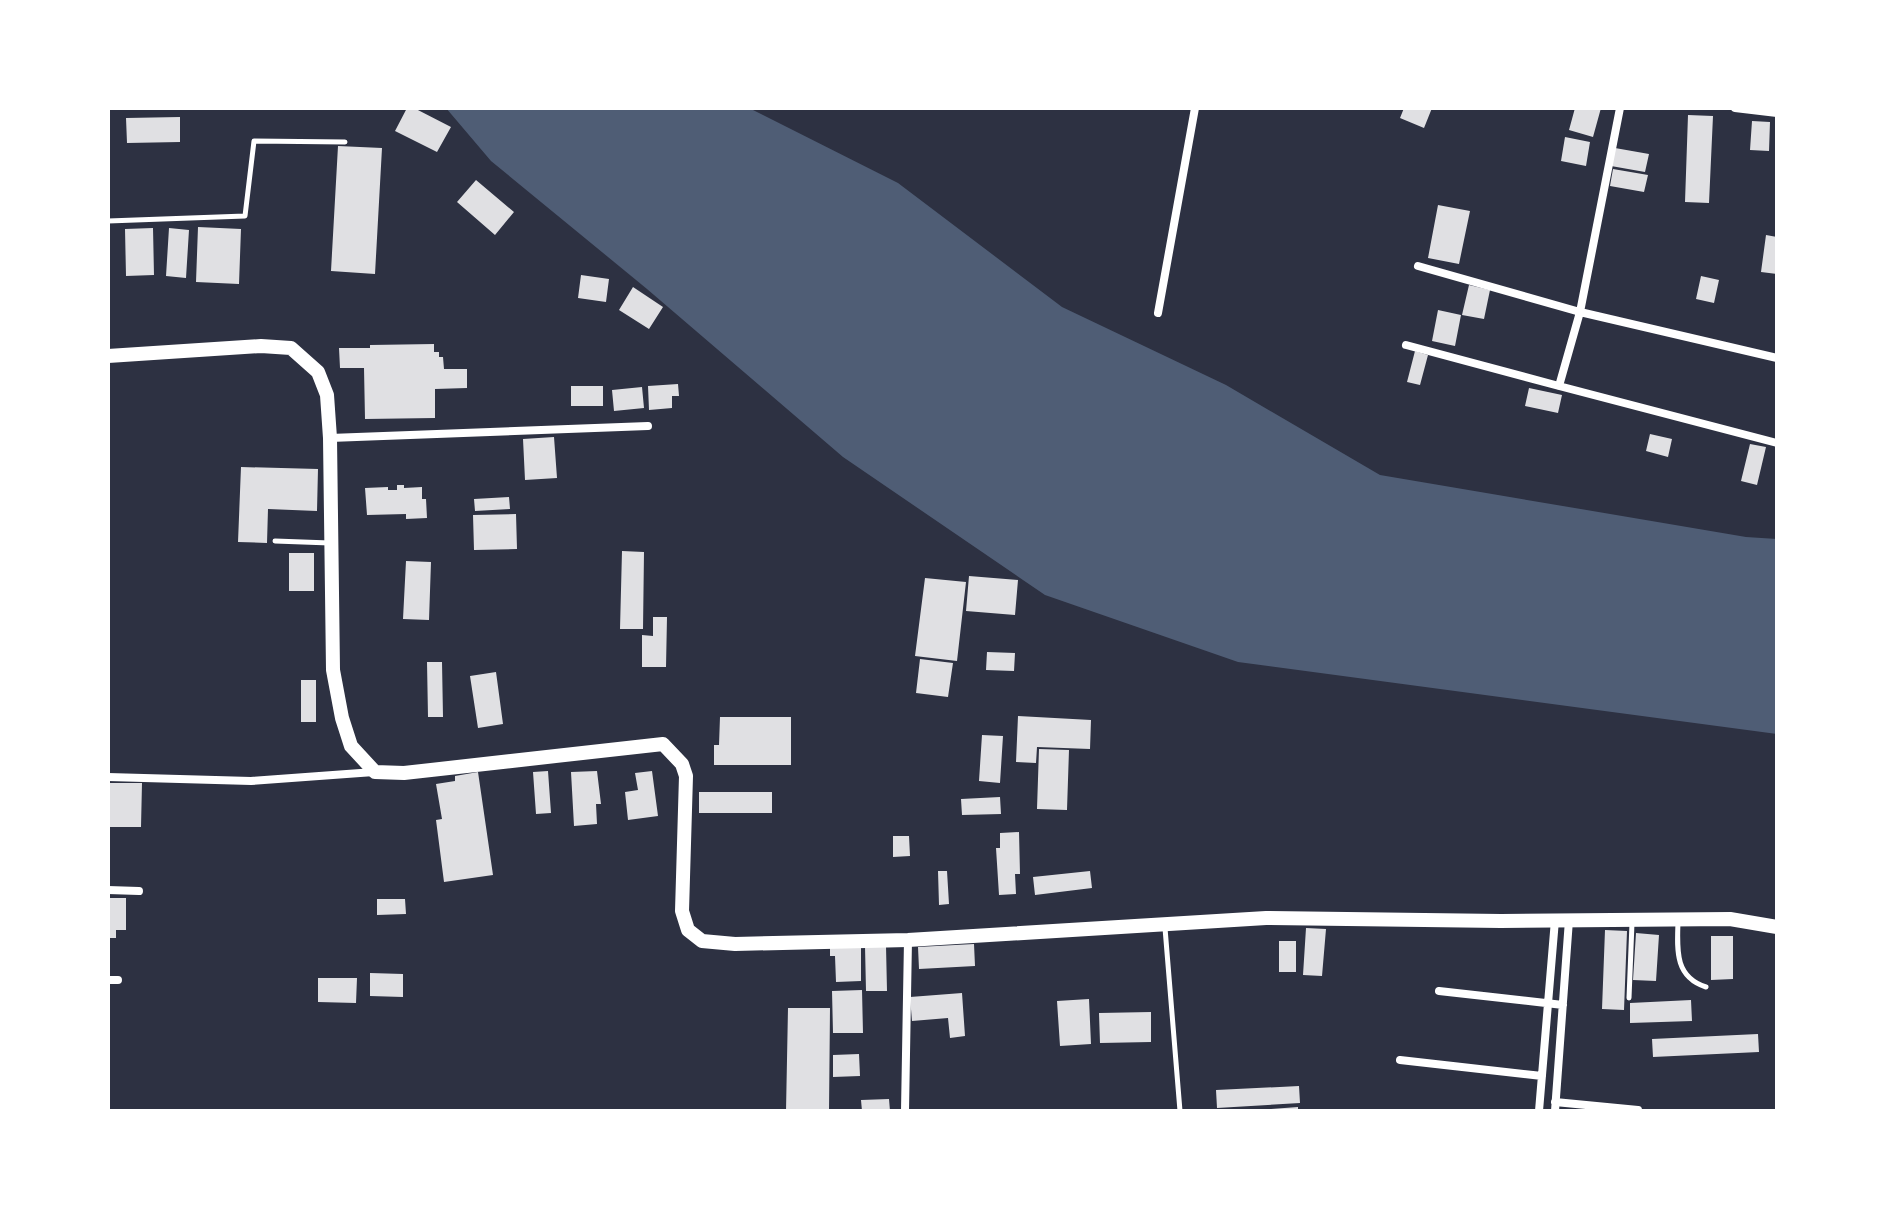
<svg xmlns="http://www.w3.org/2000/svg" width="1885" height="1219" font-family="'IBM Plex Sans',sans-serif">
  <rect width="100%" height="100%" fill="#2d3142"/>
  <path fill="#4f5d75" d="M 446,108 L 749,108 L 898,183 L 1062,307 L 1226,385 L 1380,475 L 1746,537 L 1777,539 L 1777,734 L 1238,662 L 1045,595 L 843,457 L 647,289 L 491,161 Z"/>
  <path fill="#e0e0e3" d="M 407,108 L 414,108 L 451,127 L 437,152 L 395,131 Z
    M 1404,108 L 1432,108 L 1424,128 L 1400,118 Z
    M 1575,108 L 1601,108 L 1593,137 L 1569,130 Z
    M 1688,115 L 1713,116 L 1709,203 L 1685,202 Z
    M 180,117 L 180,142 L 127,143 L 126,118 Z
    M 1752,121 L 1770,122 L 1769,151 L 1750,150 Z
    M 1565,137 L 1590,142 L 1586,166 L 1561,161 Z
    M 338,146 L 382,148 L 375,274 L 331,271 Z
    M 1615,148 L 1649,154 L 1645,172 L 1611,166 Z
    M 1613,169 L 1648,175 L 1644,192 L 1610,186 Z
    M 476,180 L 514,212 L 495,235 L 457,202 Z
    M 1438,205 L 1470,211 L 1459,264 L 1428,258 Z
    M 198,227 L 241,229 L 239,284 L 196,282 Z
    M 153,228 L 154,275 L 126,276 L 125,229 Z
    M 169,228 L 189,230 L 186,278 L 166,276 Z
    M 1766,235 L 1777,237 L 1777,274 L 1761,272 Z
    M 581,275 L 609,279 L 606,302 L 578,298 Z
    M 1701,276 L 1719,280 L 1714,303 L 1696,299 Z
    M 1469,285 L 1490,290 L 1484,319 L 1462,315 Z
    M 633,287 L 663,307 L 649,329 L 619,310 Z
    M 1438,310 L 1461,315 L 1455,346 L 1432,341 Z
    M 434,344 L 434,352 L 439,352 L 439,357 L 443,357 L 444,369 L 467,369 L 467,388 L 435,389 L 435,418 L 365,419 L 364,368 L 340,368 L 339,348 L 370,348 L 370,345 Z
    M 1415,351 L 1428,355 L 1420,385 L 1407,382 Z
    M 678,384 L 679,396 L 672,396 L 672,408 L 649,410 L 648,386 Z
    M 571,386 L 603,386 L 603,406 L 571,406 Z
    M 642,387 L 644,408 L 614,411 L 612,390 Z
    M 1529,388 L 1562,395 L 1558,413 L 1525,406 Z
    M 1650,434 L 1672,439 L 1668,457 L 1646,451 Z
    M 554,437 L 557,478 L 525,480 L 523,439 Z
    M 1750,444 L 1766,447 L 1757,485 L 1741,481 Z
    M 241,467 L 318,469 L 317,511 L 268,509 L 267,543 L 238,542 Z
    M 397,485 L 404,485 L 404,488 L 422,487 L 422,499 L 426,499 L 427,518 L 406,519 L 406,514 L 367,515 L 365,488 L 388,487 L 388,490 L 397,490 Z
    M 509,497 L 510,509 L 475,511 L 474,499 Z
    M 516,514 L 517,549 L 474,550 L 473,515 Z
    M 622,551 L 644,552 L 643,629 L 620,629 Z
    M 289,553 L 314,553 L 314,591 L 289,591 Z
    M 406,561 L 431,562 L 429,620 L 403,619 Z
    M 969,576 L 1018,580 L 1015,615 L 966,611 Z
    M 925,578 L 966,582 L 957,661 L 915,656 Z
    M 653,617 L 667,617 L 666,667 L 642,667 L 642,635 L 653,636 Z
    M 987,652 L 1015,653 L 1014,671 L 986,670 Z
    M 920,659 L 953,663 L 948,697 L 916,693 Z
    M 427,662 L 442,662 L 443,717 L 428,717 Z
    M 496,672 L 503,724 L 478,728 L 470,676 Z
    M 301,680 L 316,680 L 316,722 L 301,722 Z
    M 1018,716 L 1091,720 L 1090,749 L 1037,747 L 1036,763 L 1016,762 Z
    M 720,717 L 791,717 L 791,765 L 714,765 L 714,745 L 719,745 Z
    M 982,735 L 1003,736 L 1000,783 L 979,781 Z
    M 1039,749 L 1069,750 L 1067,810 L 1037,809 Z
    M 548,771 L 551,813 L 536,814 L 533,772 Z
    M 597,771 L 601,804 L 596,804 L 597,824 L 574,826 L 571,772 Z
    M 652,771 L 658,816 L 628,820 L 625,792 L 638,790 L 635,773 Z
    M 478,772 L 493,875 L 444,882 L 436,820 L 442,819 L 436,784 L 455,781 L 455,776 Z
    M 108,783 L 142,783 L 141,827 L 108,827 Z
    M 699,792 L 772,792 L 772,813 L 699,813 Z
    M 1000,797 L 1001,814 L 962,815 L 961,799 Z
    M 1019,832 L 1020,874 L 1015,874 L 1016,894 L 999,895 L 996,848 L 1000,848 L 1000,833 Z
    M 893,836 L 909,836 L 910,856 L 893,857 Z
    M 938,871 L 947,871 L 949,904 L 939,905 Z
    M 1090,871 L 1092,888 L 1035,895 L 1033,877 Z
    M 108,898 L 126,898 L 126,930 L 116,930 L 116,938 L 108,938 Z
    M 377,899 L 405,899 L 406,914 L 377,915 Z
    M 1306,928 L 1326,929 L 1322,976 L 1303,975 Z
    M 1605,930 L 1627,931 L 1624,1010 L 1602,1009 Z
    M 1636,933 L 1659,935 L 1656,981 L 1633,980 Z
    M 1711,936 L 1733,936 L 1733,979 L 1711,980 Z
    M 1279,941 L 1296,941 L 1296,972 L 1279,972 Z
    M 974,944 L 975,966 L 919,969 L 918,947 Z
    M 865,946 L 886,946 L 887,991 L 866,991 Z
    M 830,947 L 861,947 L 861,981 L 836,982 L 835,956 L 830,956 Z
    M 370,973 L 403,974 L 403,997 L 370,996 Z
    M 318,978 L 357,978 L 356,1003 L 318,1002 Z
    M 862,990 L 863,1033 L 833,1033 L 832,991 Z
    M 962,993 L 965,1036 L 950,1038 L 948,1018 L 912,1021 L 910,997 Z
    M 1089,999 L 1091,1044 L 1060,1046 L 1057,1001 Z
    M 1691,1000 L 1692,1021 L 1630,1023 L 1630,1003 Z
    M 788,1008 L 830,1008 L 829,1111 L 786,1111 Z
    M 1151,1012 L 1151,1042 L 1100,1043 L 1099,1013 Z
    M 1758,1034 L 1759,1052 L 1653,1057 L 1652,1039 Z
    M 859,1054 L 860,1076 L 833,1077 L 833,1055 Z
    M 1299,1086 L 1300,1103 L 1217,1108 L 1216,1090 Z
    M 889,1099 L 890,1111 L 862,1111 L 861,1100 Z
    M 1298,1107 L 1298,1111 L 1271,1111 L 1271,1109 Z"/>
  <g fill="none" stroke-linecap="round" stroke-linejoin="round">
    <path stroke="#fff" stroke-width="5" d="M 108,221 L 245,216 L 254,141 L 345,142
      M 275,541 L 330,543
      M 1678,922 C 1677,951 1675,977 1706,987
      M 1165,928 L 1180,1111
      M 1629,998 L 1632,923"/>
    <path stroke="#fff" stroke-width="8" d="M 1735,108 L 1777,113
      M 1418,266 L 1580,312 L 1777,358
      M 1158,313 L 1195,108
      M 1406,345 L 1559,386 L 1580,312 L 1620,108
      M 1559,386 L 1777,443
      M 330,438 L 648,426
      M 108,777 L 251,781 L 374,772
      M 108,890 L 139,891
      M 108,980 L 118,980
      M 1439,991 L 1563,1005
      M 1400,1060 L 1542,1076
      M 1555,1102 L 1638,1110
      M 905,1111 L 908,940
      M 1539,1111 L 1555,920
      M 1555,1111 L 1569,920"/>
    <path stroke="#fff" stroke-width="14" d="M 108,356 L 261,346 L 291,348 L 318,372 L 327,395 L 330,438 L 333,670 L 342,718 L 351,746 L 375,772 L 404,773 L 663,744 L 682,764 L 686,776 L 682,911 L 688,930 L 702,941 L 735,944 L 908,940 L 1266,918 L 1501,921 L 1730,919 L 1777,927"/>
  </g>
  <rect width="1885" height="1219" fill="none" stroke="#ffffff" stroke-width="220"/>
</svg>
